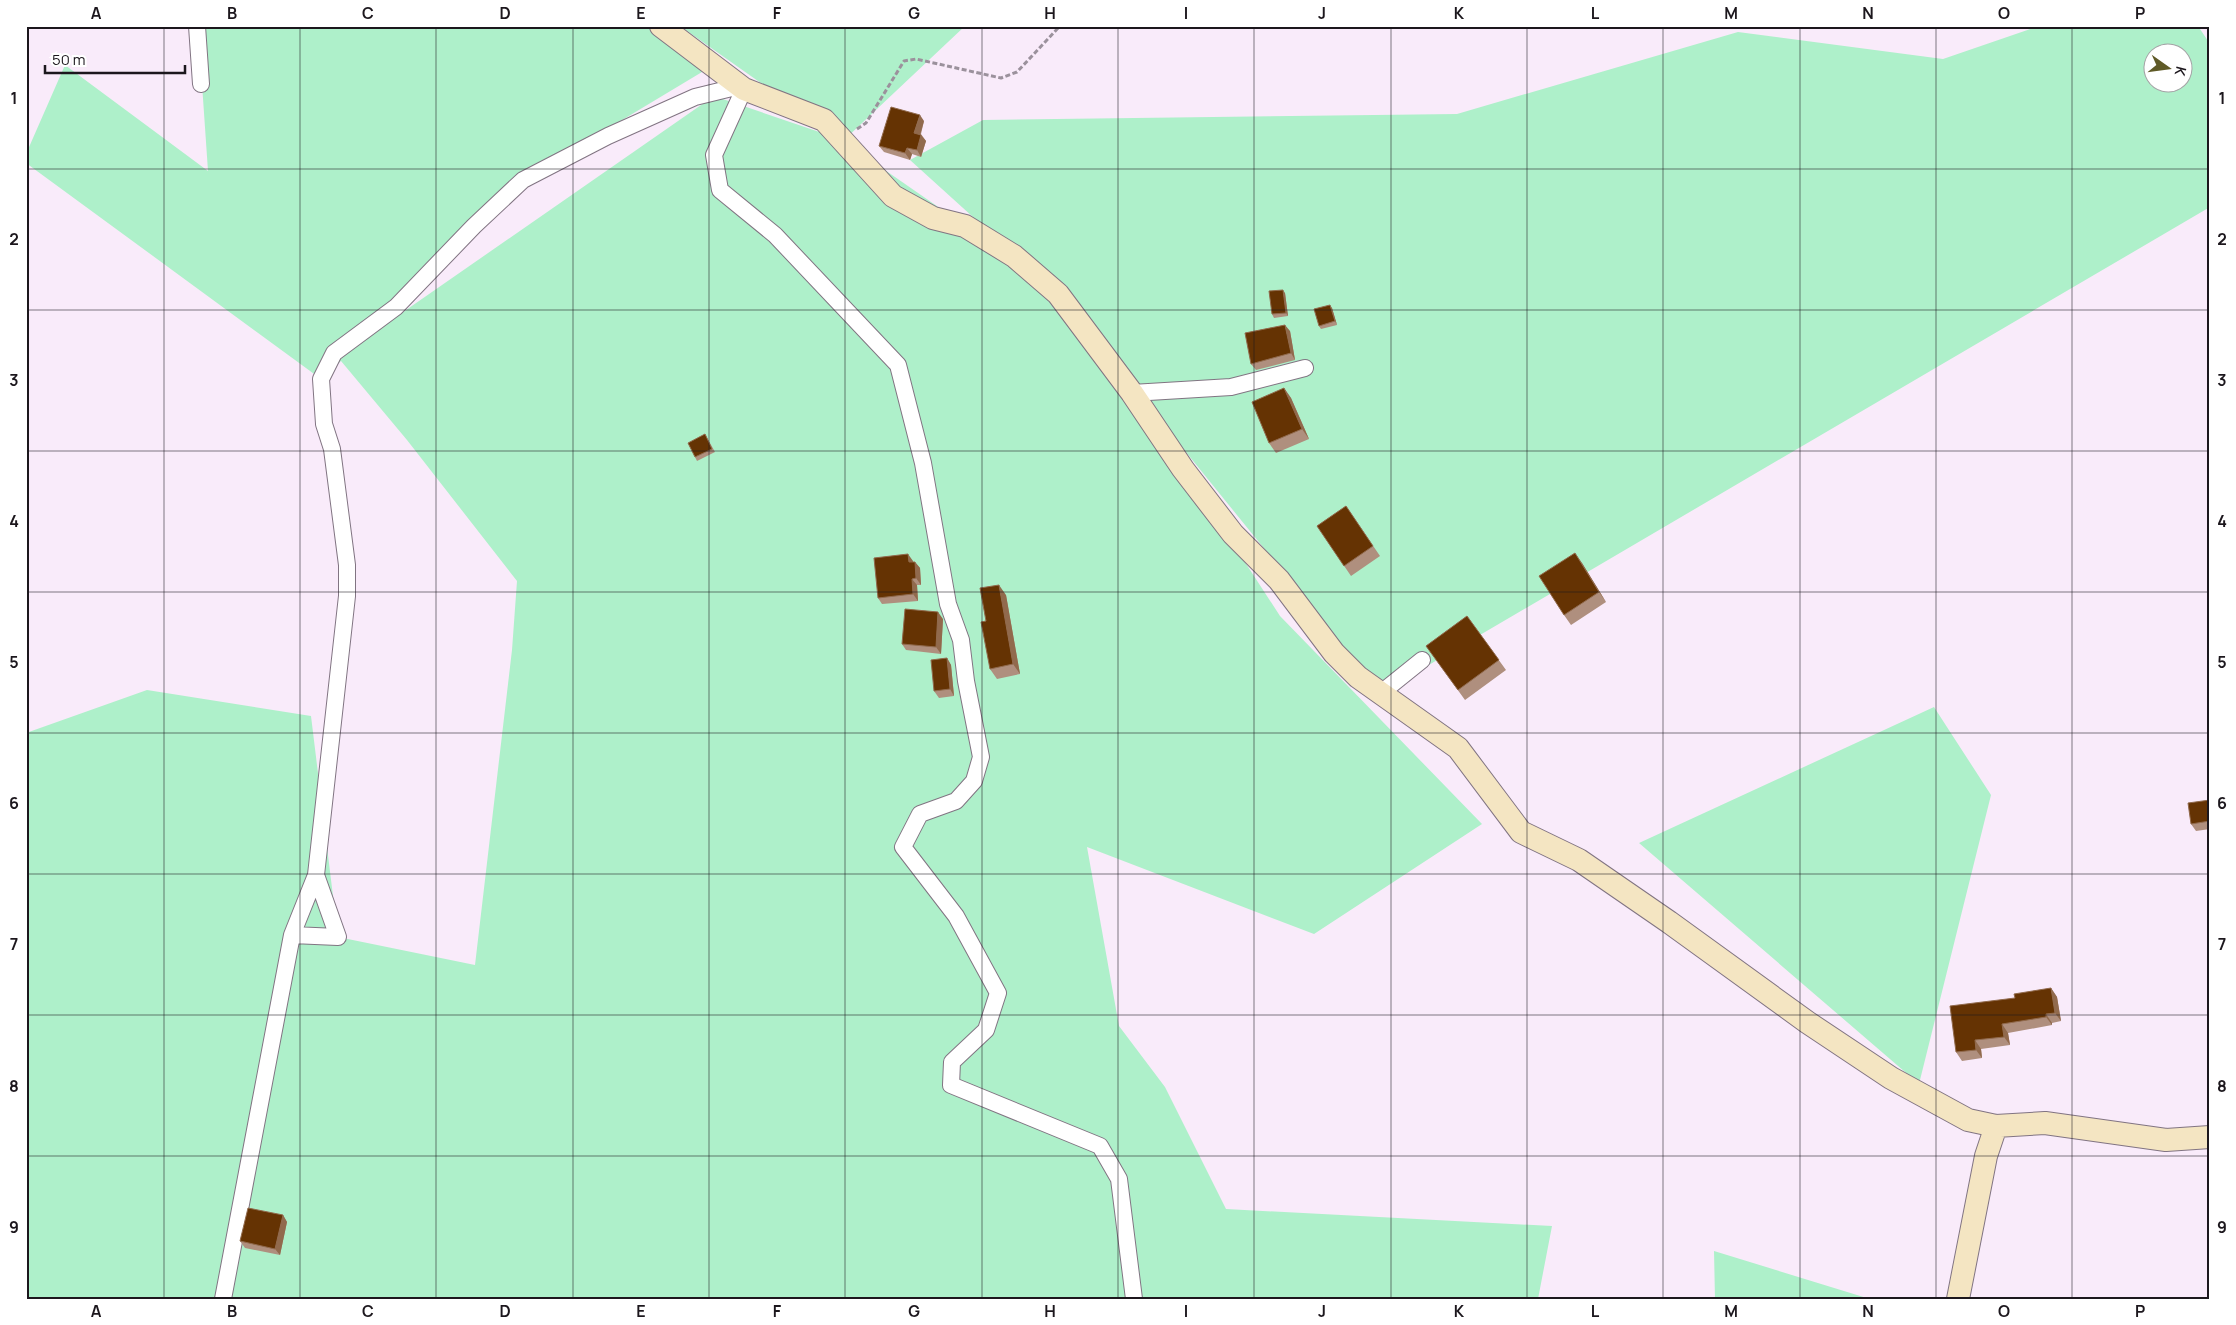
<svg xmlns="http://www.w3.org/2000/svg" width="2236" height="1325" font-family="Manrope,sans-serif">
  <rect width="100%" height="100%" fill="#f9ebfa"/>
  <path fill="#aef0ca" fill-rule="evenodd" d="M 198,26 L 672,26 L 712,66 L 539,170 L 360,342 L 714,96 L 840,139 L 680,26 L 965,26 L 843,141 L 1035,274 L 1176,456 L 1280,616 L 1482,824 L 1314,934 L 1087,847 L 1119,1026 L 1165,1087 L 1226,1209 L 1552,1226 L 1538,1299 L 26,1299 L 26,733 L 147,690 L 311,716 L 338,937 L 475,965 L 512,650 L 517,581 L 407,440 L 341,361 L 321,379 L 26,163 L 26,154 L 65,65 L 208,171 Z
    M 2039,26 L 2198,26 L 2210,44 L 2210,207 L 1381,693 L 1058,294 L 910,160 L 983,120 L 1457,114 L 1738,32 L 1943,59 ZM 2154,52 L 2184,52 L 2184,82 L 2154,82 Z
    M 1934,707 L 1991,795 L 1919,1084 L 1639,843 Z
    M 1714,1251 L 1870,1299 L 1715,1299 Z"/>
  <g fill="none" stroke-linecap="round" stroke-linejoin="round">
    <g stroke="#817482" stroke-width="18">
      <path id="street" d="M 197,26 L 201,84
        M 744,89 L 714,155 L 720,190 L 775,235 L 898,365 L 923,463 L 948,604 L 961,640 L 966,681 L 981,757 L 974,781 L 956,801 L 920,814 L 903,847 L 956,916 L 998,993 L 986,1030 L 952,1062 L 951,1085 L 1100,1146 L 1119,1179 L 1134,1299
        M 1132,393 L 1231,387 L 1305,368
        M 1381,693 L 1422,660
        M 316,875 L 292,935 L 338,937 L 316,875 L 347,596 L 347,565 L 332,449 L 324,424 L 321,379 L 334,353 L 396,307 L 474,226 L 523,180 L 608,136 L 695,97 L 740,86
        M 223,1299 L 292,935"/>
    </g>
    <g stroke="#817482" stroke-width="24">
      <path id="secondary" d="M 661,26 L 744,89 L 824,120 L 893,196 L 933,218 L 965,226 L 1014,256 L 1058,294 L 1132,393 L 1183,469 L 1233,534 L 1279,580 L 1334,653 L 1358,677 L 1458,748 L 1521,832 L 1579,860 L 1669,922 L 1807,1022 L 1891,1078 L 1968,1120 L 1996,1126
        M 1958,1299 L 1986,1156 L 1996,1126 L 2045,1123 L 2166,1140 L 2210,1137"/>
    </g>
    <path stroke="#9b919c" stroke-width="3" stroke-dasharray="5 2.5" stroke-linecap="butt" d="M 857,129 L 866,123 L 904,61 L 916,59 L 1001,78 L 1017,72 L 1060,26"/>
    <use href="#street" stroke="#fff" stroke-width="16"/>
    <use href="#secondary" stroke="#f4e5c2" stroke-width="22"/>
  </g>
  <path fill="#af8f7e" d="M 924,121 L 921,134 L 926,141 L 921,157 L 912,154 L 910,160 L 884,152 L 879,146 Z
    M 1285,293 L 1288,316 L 1274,318 L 1272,314 Z
    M 1332,308 L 1337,325 L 1321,329 L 1319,326 Z
    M 1290,331 L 1295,360 L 1256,370 L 1251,364 Z
    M 1284,388 L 1291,398 L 1309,439 L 1276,453 L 1269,443 Z
    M 705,434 L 715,452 L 697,461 L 695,457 Z
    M 1346,506 L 1380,556 L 1351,576 L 1317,526 Z
    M 913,561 L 913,562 L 915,562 L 920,568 L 921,585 L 917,585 L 918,601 L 882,604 L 878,598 Z
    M 1582,563 L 1606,602 L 1571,625 L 1564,615 Z
    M 1006,595 L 1020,674 L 997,679 L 990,669 L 986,621 Z
    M 1467,616 L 1506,670 L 1465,700 L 1426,646 Z
    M 943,619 L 941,654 L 906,650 L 902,644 Z
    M 947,658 L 951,665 L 954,696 L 939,698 L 934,691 Z
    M 2210,800 L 2210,829 L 2196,831 L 2191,824 Z
    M 2051,988 L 2057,997 L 2061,1021 L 2052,1023 L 2052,1025 L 2008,1033 L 2010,1045 L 1981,1049 L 1982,1058 L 1962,1061 L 1956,1052 L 2015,998 Z
    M 283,1215 L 287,1222 L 280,1255 L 245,1248 L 240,1241 Z"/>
  <path fill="#916a4d" d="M 920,115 L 924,121 L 919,139 L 914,133 Z
    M 921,135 L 926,141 L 921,157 L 917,150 Z
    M 907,148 L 912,154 L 910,160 L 905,153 Z
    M 1283,290 L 1285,293 L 1288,316 L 1286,313 Z
    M 1330,305 L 1332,308 L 1337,325 L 1335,321 Z
    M 1285,325 L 1290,331 L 1295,360 L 1291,353 Z
    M 1284,388 L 1291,398 L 1309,439 L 1302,429 Z
    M 1575,553 L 1582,563 L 1606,602 L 1599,592 Z
    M 908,554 L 913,561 L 913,569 L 909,562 Z
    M 915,562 L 920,568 L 921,585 L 916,578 Z
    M 912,579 L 917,585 L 918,601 L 913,594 Z
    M 999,585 L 1006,595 L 1020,674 L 1013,664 Z
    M 938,612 L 943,619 L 941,654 L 936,647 Z
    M 947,658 L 951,665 L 954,696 L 950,689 Z
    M 2051,988 L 2057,997 L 2061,1021 L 2055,1013 Z
    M 2046,1014 L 2052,1023 L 2052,1025 L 2046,1017 Z
    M 2002,1024 L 2008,1033 L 2010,1045 L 2004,1037 Z
    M 1975,1040 L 1981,1049 L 1982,1058 L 1976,1050 Z
    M 283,1215 L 287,1222 L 280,1255 L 275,1249 Z"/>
  <path fill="#653303" stroke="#916a4d" d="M 891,107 L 920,115 L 914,133 L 921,135 L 917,150 L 907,148 L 905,153 L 879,146 Z
    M 1283,290 L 1286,313 L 1272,314 L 1269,291 Z
    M 1330,305 L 1335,321 L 1319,326 L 1314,309 Z
    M 1285,325 L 1291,353 L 1251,364 L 1245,333 Z
    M 1284,388 L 1302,429 L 1269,443 L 1252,402 Z
    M 705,434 L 712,449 L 695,457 L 688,443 Z
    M 1346,506 L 1373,546 L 1344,566 L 1317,526 Z
    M 1575,553 L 1599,592 L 1564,615 L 1539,576 Z
    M 908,554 L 909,562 L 915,562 L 916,578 L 912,579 L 913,594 L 878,598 L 874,558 Z
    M 999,585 L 1013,664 L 990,669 L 981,622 L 986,621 L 980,588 Z
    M 905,609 L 938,612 L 936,647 L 902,644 Z
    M 1467,616 L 1499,660 L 1458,690 L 1426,646 Z
    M 947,658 L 950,689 L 934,691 L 931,660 Z
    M 2210,800 L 2210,821 L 2191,824 L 2188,803 Z
    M 2051,988 L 2055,1013 L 2046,1014 L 2046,1017 L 2002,1024 L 2004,1037 L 1975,1040 L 1976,1050 L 1956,1052 L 1950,1006 L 2015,998 L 2014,994 Z
    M 248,1208 L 283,1215 L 275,1249 L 240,1241 Z"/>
  <path fill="none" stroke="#1c171d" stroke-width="1" stroke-opacity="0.55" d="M 164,26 L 164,1299M 300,26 L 300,1299M 436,26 L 436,1299M 573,26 L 573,1299M 709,26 L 709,1299M 845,26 L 845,1299M 982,26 L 982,1299M 1118,26 L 1118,1299M 1254,26 L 1254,1299M 1391,26 L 1391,1299M 1527,26 L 1527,1299M 1663,26 L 1663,1299M 1800,26 L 1800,1299M 1936,26 L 1936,1299M 2072,26 L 2072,1299M 26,169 L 2210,169M 26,310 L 2210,310M 26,451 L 2210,451M 26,592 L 2210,592M 26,733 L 2210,733M 26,874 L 2210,874M 26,1015 L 2210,1015M 26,1156 L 2210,1156"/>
  <rect width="2236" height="1325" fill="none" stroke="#ffffff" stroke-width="55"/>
  <g transform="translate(2168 68) rotate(104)"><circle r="24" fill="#ffffff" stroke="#a4a2a5"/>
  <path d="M0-4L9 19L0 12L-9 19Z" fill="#5f5a27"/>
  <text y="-8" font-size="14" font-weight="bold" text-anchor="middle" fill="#1c171d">K</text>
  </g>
  <path d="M45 65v8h140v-8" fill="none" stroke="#1c171d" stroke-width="2.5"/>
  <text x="52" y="65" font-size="15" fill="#1c171d" stroke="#ffffff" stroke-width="4" paint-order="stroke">50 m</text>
  <rect x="28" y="28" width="2180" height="1270" fill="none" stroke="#1c171d" stroke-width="2"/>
  <g font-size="16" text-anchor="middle" font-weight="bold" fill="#1c171d">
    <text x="96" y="19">A</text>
    <text x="232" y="19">B</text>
    <text x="368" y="19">C</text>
    <text x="505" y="19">D</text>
    <text x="641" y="19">E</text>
    <text x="777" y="19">F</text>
    <text x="914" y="19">G</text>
    <text x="1050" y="19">H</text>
    <text x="1186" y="19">I</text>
    <text x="1322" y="19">J</text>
    <text x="1459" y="19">K</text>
    <text x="1595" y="19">L</text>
    <text x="1731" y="19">M</text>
    <text x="1868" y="19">N</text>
    <text x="2004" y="19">O</text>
    <text x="2140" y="19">P</text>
    <text x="14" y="104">1</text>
    <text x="2222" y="104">1</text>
    <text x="14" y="245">2</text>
    <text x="2222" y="245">2</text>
    <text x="14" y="386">3</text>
    <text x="2222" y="386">3</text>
    <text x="14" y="527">4</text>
    <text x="2222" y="527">4</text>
    <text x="14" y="668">5</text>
    <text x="2222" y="668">5</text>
    <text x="14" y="809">6</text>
    <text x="2222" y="809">6</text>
    <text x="14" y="950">7</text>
    <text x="2222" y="950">7</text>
    <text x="14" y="1092">8</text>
    <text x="2222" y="1092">8</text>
    <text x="14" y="1233">9</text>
    <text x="2222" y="1233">9</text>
    <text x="96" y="1317">A</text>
    <text x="232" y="1317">B</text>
    <text x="368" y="1317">C</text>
    <text x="505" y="1317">D</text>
    <text x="641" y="1317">E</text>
    <text x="777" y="1317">F</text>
    <text x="914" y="1317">G</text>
    <text x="1050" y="1317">H</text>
    <text x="1186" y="1317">I</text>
    <text x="1322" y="1317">J</text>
    <text x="1459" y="1317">K</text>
    <text x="1595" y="1317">L</text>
    <text x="1731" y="1317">M</text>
    <text x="1868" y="1317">N</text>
    <text x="2004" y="1317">O</text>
    <text x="2140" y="1317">P</text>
  </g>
</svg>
